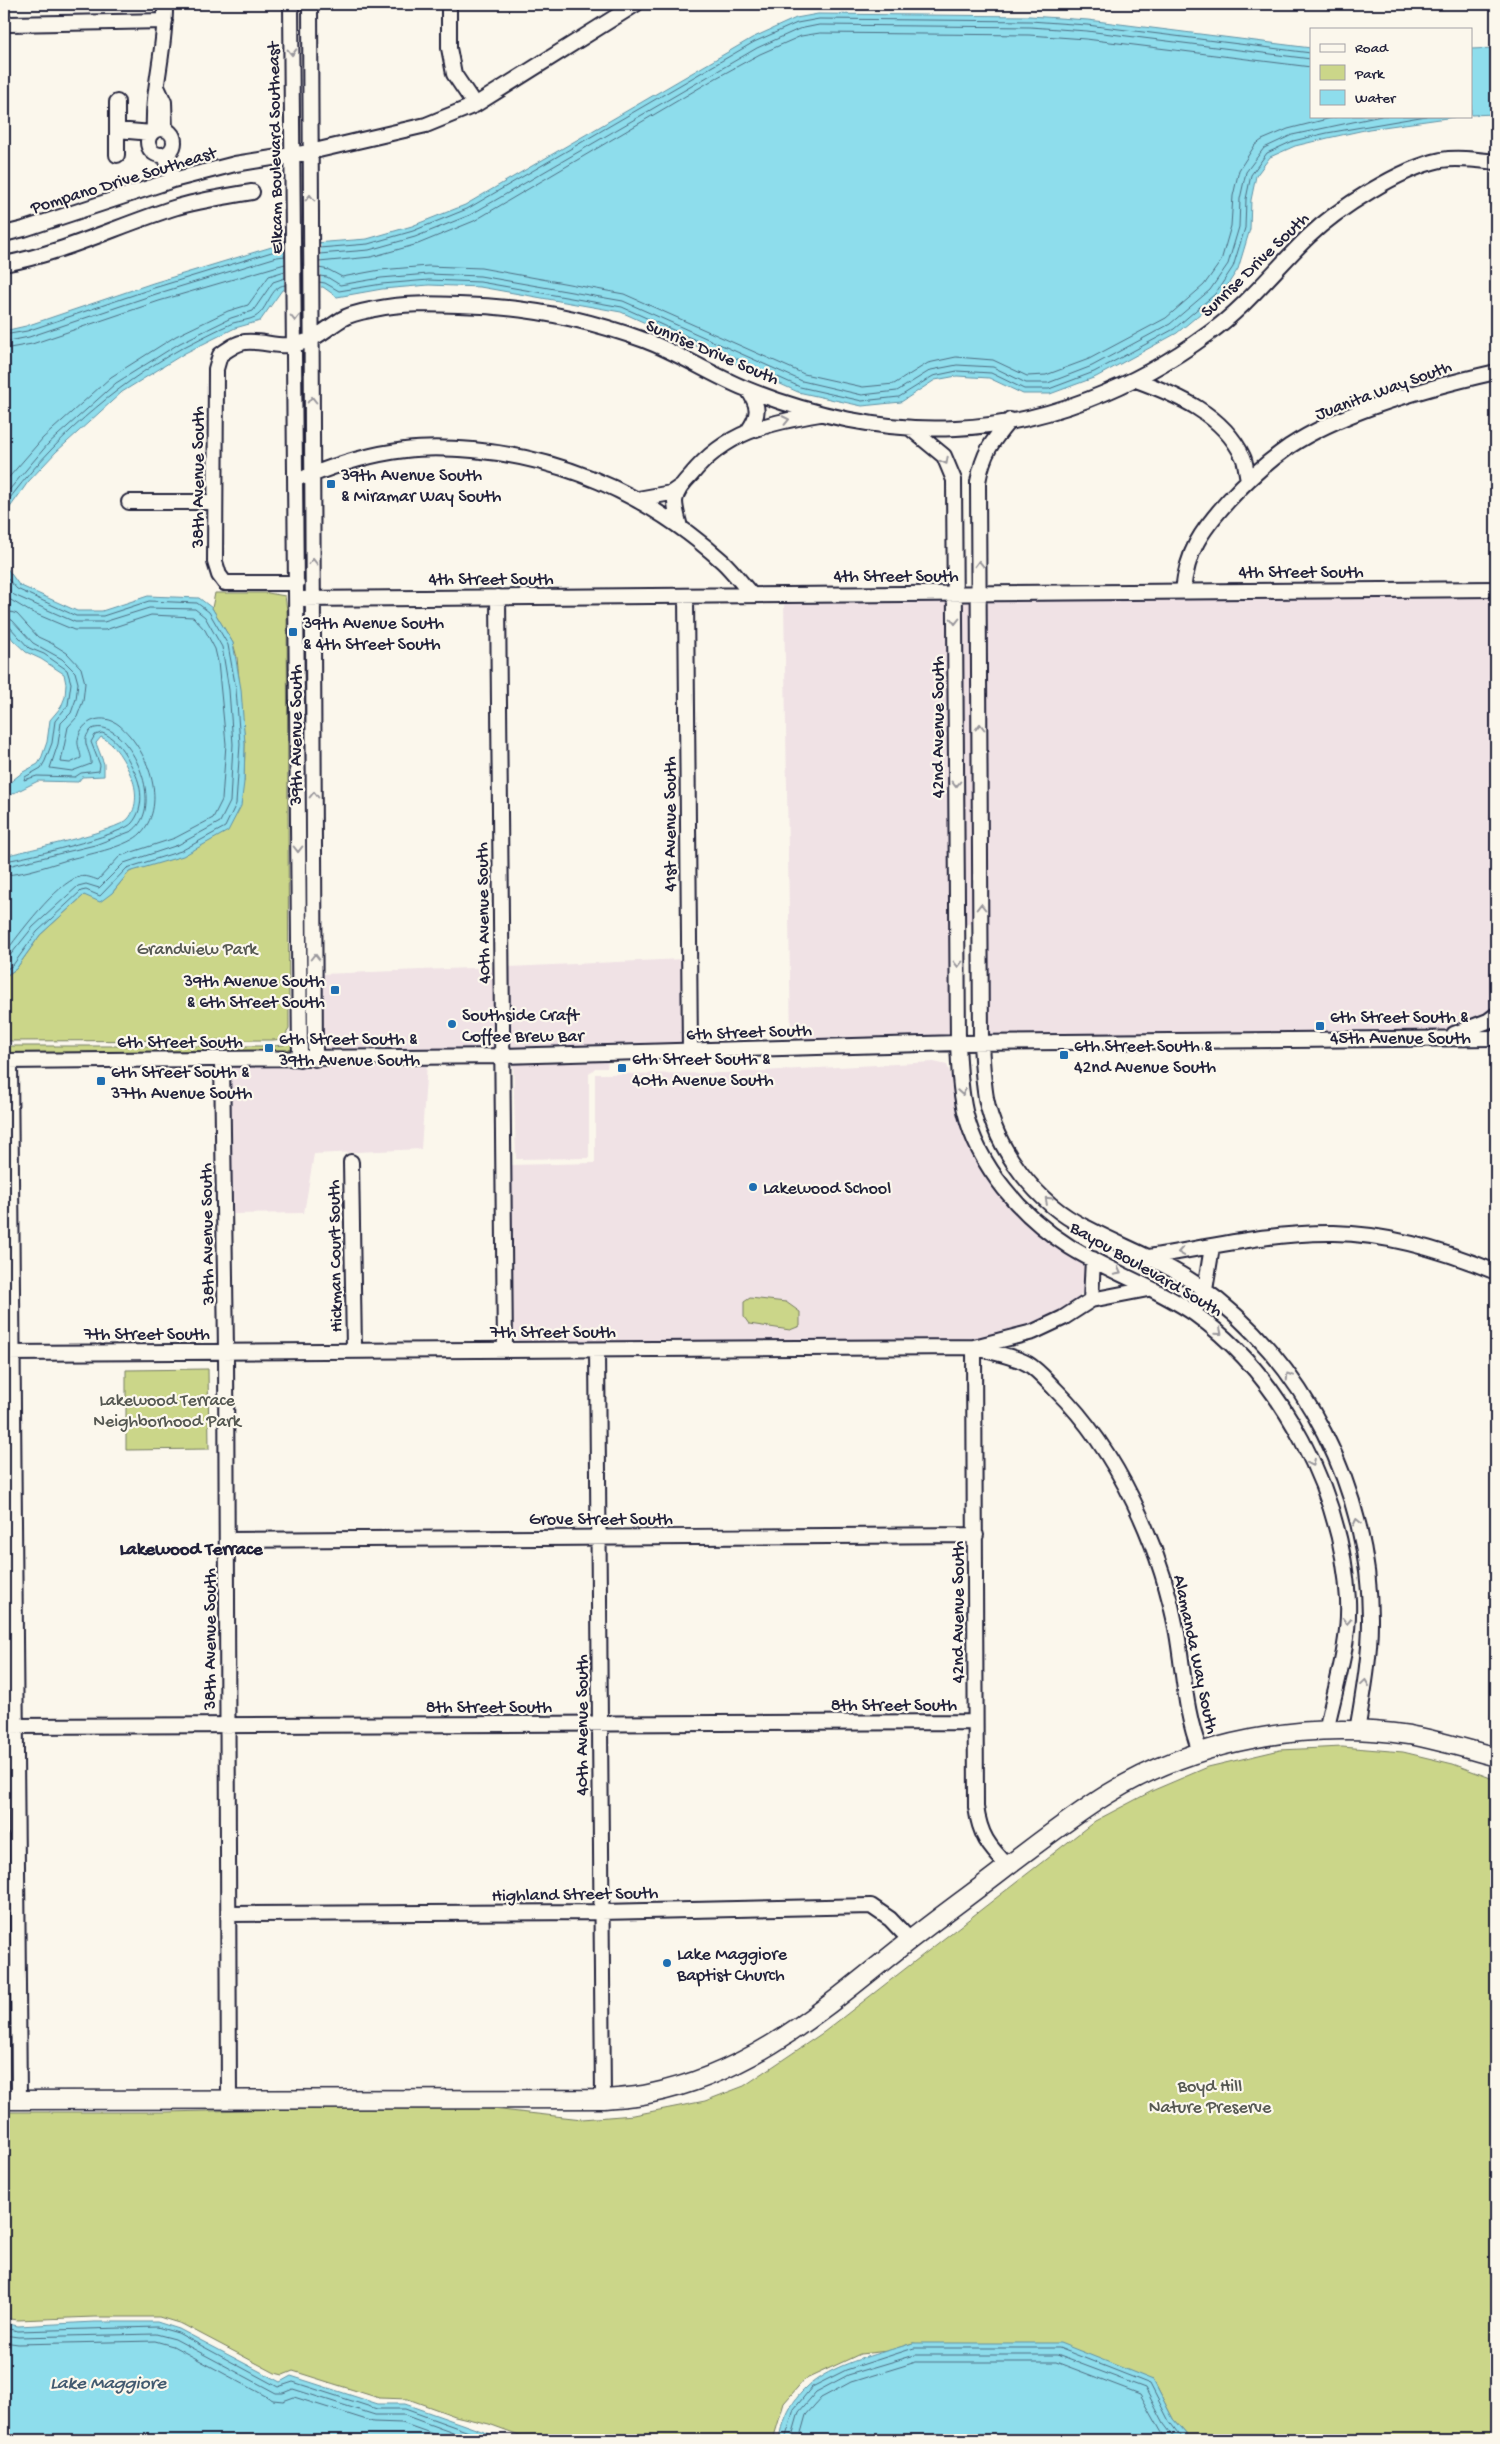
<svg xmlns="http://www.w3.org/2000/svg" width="1500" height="2444" font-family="'Gochi Hand',sans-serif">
  <rect width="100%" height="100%" fill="#fbf7ec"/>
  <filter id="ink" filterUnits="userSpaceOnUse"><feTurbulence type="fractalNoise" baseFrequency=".02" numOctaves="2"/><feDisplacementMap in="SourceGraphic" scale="10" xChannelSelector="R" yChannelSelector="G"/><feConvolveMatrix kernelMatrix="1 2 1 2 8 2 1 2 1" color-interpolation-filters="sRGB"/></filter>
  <g filter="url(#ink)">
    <path fill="#f0e2e5" d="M 1496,596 L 1496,1005 L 1494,1008 L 1466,1024 L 1440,1032 L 988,1036 L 987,599 Z
      M 948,600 L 951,1037 L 791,1042 L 784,601 Z
      M 962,600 L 972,600 L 974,924 L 964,924 Z
      M 682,959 L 682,1045 L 510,1050 L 509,967 Z
      M 495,967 L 495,1050 L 323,1052 L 322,974 Z
      M 608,1060 L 607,1068 L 595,1068 L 589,1074 L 589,1158 L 516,1159 L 513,1062 Z
      M 934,1062 L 947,1065 L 952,1078 L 959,1114 L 983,1170 L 1007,1203 L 1031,1228 L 1058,1247 L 1081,1259 L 1088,1271 L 1089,1283 L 1073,1305 L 1051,1318 L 1023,1327 L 984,1337 L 957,1339 L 527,1343 L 519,1342 L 513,1334 L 511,1165 L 595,1163 L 595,1074 L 724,1073 Z
      M 427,1064 L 421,1149 L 314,1154 L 304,1213 L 232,1214 L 231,1066 Z"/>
    <path fill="#cbd689" stroke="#767c62" d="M 215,593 L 268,593 L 285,596 L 287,610 L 289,1029 L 283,1039 L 273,1040 L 4,1041 L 4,977 L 16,969 L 40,935 L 84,895 L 112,893 L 129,872 L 244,782 L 245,744 L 237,658 L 233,643 L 212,608 Z
      M 293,1035 L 293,1052 L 4,1054 L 4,1046 L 273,1046 L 284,1045 Z
      M 750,1298 L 786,1302 L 800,1312 L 800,1326 L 790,1330 L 749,1324 L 744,1317 L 744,1302 Z
      M 208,1369 L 209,1449 L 126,1450 L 126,1370 Z
      M 1342,1747 L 1403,1752 L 1453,1764 L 1496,1780 L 1496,2440 L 1191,2440 L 1173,2419 L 1153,2380 L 913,2343 L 888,2351 L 860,2354 L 804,2380 L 784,2403 L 773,2440 L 533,2440 L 489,2424 L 455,2416 L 408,2399 L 379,2398 L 293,2371 L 283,2375 L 275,2373 L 182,2324 L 159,2317 L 94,2317 L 18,2320 L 4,2318 L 4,2112 L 166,2112 L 456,2105 L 582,2119 L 634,2115 L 705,2101 L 744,2086 L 824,2032 L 1095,1821 L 1154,1790 L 1208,1767 L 1280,1750 Z"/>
    <path fill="#8eddec" stroke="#6392a5" d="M 818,14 L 1030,16 L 1088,20 L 1311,48 L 1311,116 L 1461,116 L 1369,129 L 1328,138 L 1295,146 L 1270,157 L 1256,176 L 1251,200 L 1250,229 L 1238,269 L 1219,298 L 1177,333 L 1096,377 L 1050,394 L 1023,394 L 989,378 L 957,376 L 935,380 L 901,402 L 862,406 L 798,392 L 621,312 L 480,287 L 429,285 L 382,289 L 337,297 L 323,287 L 282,290 L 260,321 L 235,328 L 185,353 L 122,392 L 56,452 L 28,482 L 4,516 L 4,331 L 26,326 L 153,283 L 275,246 L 367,239 L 412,226 L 465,205 L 752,38 L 796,18 Z
      M 1496,48 L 1496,114 L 1471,115 L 1471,49 Z
      M 4,564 L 19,585 L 77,611 L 102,611 L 148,596 L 199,598 L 212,608 L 233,643 L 241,689 L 245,744 L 244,782 L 241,806 L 228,831 L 183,856 L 129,872 L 112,893 L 100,902 L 84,895 L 40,935 L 16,969 L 4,977 L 4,856 C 24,851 118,831 128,819 C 138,808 137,788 131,776 C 125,762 115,743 101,737 L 96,743 L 104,764 L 104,776 L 82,777 L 78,782 L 38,781 L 4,798 L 4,787 L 23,772 L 38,764 L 41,759 L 47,742 L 50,720 L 61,707 L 65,697 L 66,684 L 64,674 L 41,659 L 26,652 L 13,640 L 4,626 Z
      M 94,2322 L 157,2322 L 179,2329 L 280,2382 L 291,2376 L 378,2404 L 405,2404 L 507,2440 L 4,2440 L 4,2323 L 18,2326 Z
      M 913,2343 L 1060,2343 L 1153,2380 L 1173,2419 L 1191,2440 L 780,2440 C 789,2371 856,2361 913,2343 Z"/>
    <path fill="#fbf7ec" d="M 284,244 L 321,244 L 321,290 L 284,291 Z"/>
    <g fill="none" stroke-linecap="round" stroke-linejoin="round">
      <path stroke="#4d6d82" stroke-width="1" d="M 319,248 L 368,244 L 413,231 L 467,209 L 754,42 L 797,23 L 819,19 L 1030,21 L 1087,25 L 1311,53
        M 319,254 L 369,250 L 415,237 L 470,215 L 757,48 L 799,29 L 819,25 L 1030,27 L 1087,31 L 1311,59
        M 319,262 L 371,257 L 418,244 L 474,221 L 716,78 L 760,54 L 801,36 L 820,33 L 1029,35 L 1086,39 L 1311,67
        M 319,268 L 329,270 L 342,277 L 380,270 L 428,266 L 481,268 L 624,294 L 804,374 L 863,387 L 894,384 L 928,363 L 956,357 L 993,360 L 1027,376 L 1046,375 L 1089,359 L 1166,318 L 1204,285 L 1221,261 L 1231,226 L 1233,196 L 1239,170 L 1255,145 L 1262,140 L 1288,129 L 1339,116
        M 319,276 L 327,277 L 340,285 L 381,278 L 428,274 L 480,276 L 623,301 L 802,381 L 862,395 L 897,391 L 931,370 L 957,365 L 993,367 L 1026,383 L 1048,383 L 1092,366 L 1170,324 L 1210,290 L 1228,264 L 1239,227 L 1240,199 L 1246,172 L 1264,148 L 1292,135 L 1381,116
        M 319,282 L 325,283 L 339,291 L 382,284 L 429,280 L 480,282 L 622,307 L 800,387 L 862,401 L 899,397 L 933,376 L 957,371 L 991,373 L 1024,389 L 1049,389 L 1094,372 L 1174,329 L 1215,294 L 1233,267 L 1245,228 L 1246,199 L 1251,175 L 1267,153 L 1293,141 L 1327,133 L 1426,116
        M 4,335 L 27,331 L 154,288 L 275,251 L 285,250
        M 4,342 L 29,337 L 156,294 L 277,257 L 285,256
        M 4,349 L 32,344 L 159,301 L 285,264
        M 4,483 L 43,438 L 111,377 L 176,336 L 228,311 L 248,305 L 269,276 L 285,271
        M 4,496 L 48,444 L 116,383 L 180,343 L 231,318 L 253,311 L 273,282 L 285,278
        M 4,506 C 51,442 112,387 182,348 C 198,340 216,330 233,323 C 240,321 249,320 255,317 C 268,310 270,286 285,285
        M 4,575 L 17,589 L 76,616 L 103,616 L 149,601 L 197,603 L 209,612 L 228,645 L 236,689 L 240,744 L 236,804 L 225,827 L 181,851 L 127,868 L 100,896 L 86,890 L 81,891 L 37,932 L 13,965 L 4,971
        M 4,585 L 14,595 L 75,622 L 104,622 L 149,608 L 195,609 L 205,617 L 222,647 L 229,690 L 233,744 L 230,802 L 220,822 L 178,845 L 124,863 L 99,888 L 86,884 L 78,886 L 33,927 L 4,963
        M 4,596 L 29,611 L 74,630 L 105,630 L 151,615 L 193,617 L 205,630 L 215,649 L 218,662 L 226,744 L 222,800 L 213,818 L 175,838 L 120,856 L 98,880 C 92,878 86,875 79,877 C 56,883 19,935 4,954
        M 4,610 L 17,614 L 38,637 L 51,643 L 67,653 L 81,668 L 85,683 L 83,701 L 77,717 L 68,727 L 61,762 L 70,763 L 81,758 C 81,752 77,746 78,740 C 81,719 104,713 119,725 C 147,748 169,803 141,833 C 129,846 91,854 74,858 C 52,864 27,874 4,875
        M 4,618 L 12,620 L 33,643 L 62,659 L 75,672 L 78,683 L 76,699 L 71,713 L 61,723 L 58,744 L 50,768 L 72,771 L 91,764 C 92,751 78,741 92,729 C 125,715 169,805 132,831 L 95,845 L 4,867
        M 4,624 L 9,626 L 29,648 L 44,654 L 67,670 L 71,683 L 68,705 L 55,721 L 52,743 L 45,761 L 41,768 L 25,777 L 24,780 L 37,776 L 75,777 L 81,773 L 99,771 L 100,765 L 91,742 L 95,735 L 102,733 C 116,737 127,756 133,769 C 142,785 145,808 132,823 C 122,835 22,859 4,861
        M 4,2328 L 18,2331 L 157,2327 L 178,2333 L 278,2387 L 293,2382 L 377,2409 L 405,2409 L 491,2440
        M 4,2335 L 18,2337 L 156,2334 L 175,2339 L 276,2393 L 283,2393 L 293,2389 L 375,2415 L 404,2415 L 472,2440
        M 4,2342 L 18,2344 L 155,2341 L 173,2346 L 273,2400 L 283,2401 L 294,2397 L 373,2422 L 402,2423 L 450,2440
        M 785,2440 L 794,2409 L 812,2387 L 846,2370 L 914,2348 L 1059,2348 L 1150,2384 L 1169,2421 L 1183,2440
        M 791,2440 L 799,2412 L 816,2392 L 848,2375 L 915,2355 L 1057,2355 L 1145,2388 L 1164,2424 L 1176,2440
        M 799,2440 L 806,2415 L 821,2398 L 851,2382 L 916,2362 L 1056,2362 L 1140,2394 L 1166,2440"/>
      <g stroke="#22223b" stroke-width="18">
        <path id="minor" d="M 291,4 L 300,1059
          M 310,4 L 315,1059
          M 449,4 L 449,48 L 454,74 L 475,105
          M 9,24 L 165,21
          M 157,87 L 164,102 L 165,130
          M 117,102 L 117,155
          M148 142a13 13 0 1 1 26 0a13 13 0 1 1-26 0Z
          M 117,130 L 152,133
          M 154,131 C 152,88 166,49 165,4
          M 165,155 L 173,180
          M 4,234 L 24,229 L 173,180 L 235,164 L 310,152 L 426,125 L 475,105 L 636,4
          M 4,264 C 64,253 119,225 177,207 C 202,200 227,196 252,192
          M 1136,380 C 1177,395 1223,414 1243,457 C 1246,463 1246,472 1248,479
          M 748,390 C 759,406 760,414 748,431
          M 1010,420 C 992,441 983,453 978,482 L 981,1043 C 982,1061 983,1080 986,1098 C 996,1150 1037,1204 1085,1227 C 1123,1247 1163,1261 1199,1286 C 1304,1359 1371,1493 1370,1621 C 1370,1658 1363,1695 1357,1731
          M 910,428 L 944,456 L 954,480 L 958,1043 C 959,1066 960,1089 965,1111 C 978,1167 1022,1217 1070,1247 C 1110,1272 1156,1287 1195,1314 C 1282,1376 1342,1493 1348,1600 C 1350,1644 1335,1688 1326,1731
          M 306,477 C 338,464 371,454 405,450 C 427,447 451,448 473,450 C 569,459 650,496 722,561 C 733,571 742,584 752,595
          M 638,499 L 671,493 L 681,486
          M 129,502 L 215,502
          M 680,527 C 678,519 675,509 675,501 C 676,491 684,482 691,475 C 726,432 767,423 820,414
          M 297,583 L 225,583 L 219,575 L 215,562 L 216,369 L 220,355 C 227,350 236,343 245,342 C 268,340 280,351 307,341 C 320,336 330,326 342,319 C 351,313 365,311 375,309 C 402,303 432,304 459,305 C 523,306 584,318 644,340 C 679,353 710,374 744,388 C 810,415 885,432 956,428 C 1046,424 1136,387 1208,334 C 1246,307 1275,269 1308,237 C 1337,209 1401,168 1441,160 C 1458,157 1478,160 1496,162
          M 1183,591 C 1187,551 1201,531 1228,501 C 1246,481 1267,462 1290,446 C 1343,411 1434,386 1496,372
          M 686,596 L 690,1051
          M 498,597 L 505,1350
          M 297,599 L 1496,589
          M 1454,1034 L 1488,1021 L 1496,1015
          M 222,1059 L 226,1351 L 229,2098
          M 4,1061 L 503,1056 L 958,1043 L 1496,1038
          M 10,1061 L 19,2099
          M 351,1162 L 354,1349
          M 1149,1257 C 1210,1247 1273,1232 1334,1233 C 1390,1234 1445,1251 1496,1272
          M 1091,1300 L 1093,1259
          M 1194,1313 L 1205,1290 L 1212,1247
          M 597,1350 L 603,2099
          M 4,1353 L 974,1347 L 1033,1332 L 1063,1318 L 1091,1300 L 1148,1289
          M 227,1540 L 976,1535
          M 4,1726 L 975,1722
          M 1008,1866 C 988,1846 980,1835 976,1807 L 974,1347 C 989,1352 1015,1356 1028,1364 C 1038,1370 1047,1381 1056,1390 C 1118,1451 1161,1547 1177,1633 C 1184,1674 1185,1713 1200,1751
          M 228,1914 L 601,1912 L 871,1906 L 890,1919 L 910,1940"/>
      </g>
      <g stroke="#22223b" stroke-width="21">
        <path id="major" d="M 4,2100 L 603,2099 C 618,2098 634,2097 648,2094 C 757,2072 826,2006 910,1940 C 943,1914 977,1890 1010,1864 C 1042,1840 1074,1815 1108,1794 C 1196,1740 1307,1720 1409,1735 C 1438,1740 1467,1749 1496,1757"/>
      </g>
      <use href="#minor" stroke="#fbf7ec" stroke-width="14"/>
      <use href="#major" stroke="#fbf7ec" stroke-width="18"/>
    </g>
    <defs><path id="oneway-chevron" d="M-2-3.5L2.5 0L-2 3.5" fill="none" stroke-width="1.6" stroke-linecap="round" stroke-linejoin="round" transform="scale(1.25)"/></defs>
    <g stroke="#99979c">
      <use href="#oneway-chevron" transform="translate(292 52) rotate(89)"/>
      <use href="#oneway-chevron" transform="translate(310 198) rotate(-90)"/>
      <use href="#oneway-chevron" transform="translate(295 318) rotate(90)"/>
      <use href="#oneway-chevron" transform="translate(312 400) rotate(-90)"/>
      <use href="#oneway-chevron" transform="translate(786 420) rotate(-12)"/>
      <use href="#oneway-chevron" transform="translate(945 461) rotate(62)"/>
      <use href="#oneway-chevron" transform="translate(313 562) rotate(-90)"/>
      <use href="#oneway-chevron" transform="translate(979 564) rotate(-91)"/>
      <use href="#oneway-chevron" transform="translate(955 621) rotate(90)"/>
      <use href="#oneway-chevron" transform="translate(980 727) rotate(-90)"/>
      <use href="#oneway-chevron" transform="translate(956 784) rotate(90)"/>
      <use href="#oneway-chevron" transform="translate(314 795) rotate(-90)"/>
      <use href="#oneway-chevron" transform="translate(298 849) rotate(90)"/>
      <use href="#oneway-chevron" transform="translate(981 907) rotate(-90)"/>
      <use href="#oneway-chevron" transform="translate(315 957) rotate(-90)"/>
      <use href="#oneway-chevron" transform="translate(958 964) rotate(90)"/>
      <use href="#oneway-chevron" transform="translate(962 1092) rotate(80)"/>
      <use href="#oneway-chevron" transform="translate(1048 1200) rotate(-137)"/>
      <use href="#oneway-chevron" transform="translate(1181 1252) rotate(171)"/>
      <use href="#oneway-chevron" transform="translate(1118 1272) rotate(28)"/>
      <use href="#oneway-chevron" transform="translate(1219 1332) rotate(40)"/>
      <use href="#oneway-chevron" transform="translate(1289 1376) rotate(-124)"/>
      <use href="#oneway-chevron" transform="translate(1312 1463) rotate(64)"/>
      <use href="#oneway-chevron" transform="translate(1357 1522) rotate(-103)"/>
      <use href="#oneway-chevron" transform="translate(1347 1621) rotate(93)"/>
      <use href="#oneway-chevron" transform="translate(1365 1683) rotate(-82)"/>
    </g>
  </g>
  <g fill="#1f6fb2" stroke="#fbf7ec" stroke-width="2">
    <rect x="326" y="479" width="10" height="10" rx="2.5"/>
    <rect x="288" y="627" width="10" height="10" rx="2.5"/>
    <rect x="330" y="985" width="10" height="10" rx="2.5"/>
    <circle cx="452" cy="1024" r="5"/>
    <rect x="1315" y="1021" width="10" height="10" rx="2.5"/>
    <rect x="264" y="1043" width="10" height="10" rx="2.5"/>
    <rect x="1059" y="1050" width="10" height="10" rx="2.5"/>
    <rect x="617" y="1063" width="10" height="10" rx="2.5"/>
    <rect x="96" y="1076" width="10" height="10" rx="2.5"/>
    <circle cx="753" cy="1187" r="5"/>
    <circle cx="667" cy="1963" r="5"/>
  </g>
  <g text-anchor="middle" stroke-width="4.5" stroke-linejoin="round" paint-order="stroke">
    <g font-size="18" fill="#22223b" stroke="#fbf7ec">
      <text transform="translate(274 148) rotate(-91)" y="6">Elkcam Boulevard Southeast</text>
      <text transform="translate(123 179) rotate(-17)" y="6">Pompano Drive Southeast</text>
      <text transform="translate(1254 264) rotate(-44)" y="6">Sunrise Drive South</text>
      <text transform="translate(713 351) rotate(23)" y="6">Sunrise Drive South</text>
      <text transform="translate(1383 389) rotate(-20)" y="6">Juanita Way South</text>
      <text transform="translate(197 477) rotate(-90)" y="6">38th Avenue South</text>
      <text x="1301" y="577">4th Street South</text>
      <text x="896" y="581">4th Street South</text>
      <text x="491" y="584">4th Street South</text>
      <text transform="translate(937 727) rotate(-90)" y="6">42nd Avenue South</text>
      <text transform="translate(295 735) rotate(-90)" y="6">39th Avenue South</text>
      <text transform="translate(669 824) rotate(-90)" y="6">41st Avenue South</text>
      <text transform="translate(482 913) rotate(-91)" y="6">40th Avenue South</text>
      <text transform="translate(749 1031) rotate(-2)" y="6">6th Street South</text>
      <text x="180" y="1047">6th Street South</text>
      <text transform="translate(206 1234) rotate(-91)" y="6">38th Avenue South</text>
      <text transform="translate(334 1256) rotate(-91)" y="6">Hickman Court South</text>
      <text transform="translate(1147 1268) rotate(30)" y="6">Bayou Boulevard South</text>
      <text x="553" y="1337">7th Street South</text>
      <text x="147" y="1339">7th Street South</text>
      <text x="601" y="1524">Grove Street South</text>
      <text transform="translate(957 1612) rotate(-90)" y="6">42nd Avenue South</text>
      <text transform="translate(209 1639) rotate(-90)" y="6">38th Avenue South</text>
      <text transform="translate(1197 1654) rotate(78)" y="6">Alamanda Way South</text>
      <text x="894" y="1710">8th Street South</text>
      <text x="489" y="1712">8th Street South</text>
      <text transform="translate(581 1725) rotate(-90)" y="6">40th Avenue South</text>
      <text transform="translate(575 1893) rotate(-1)" y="6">Highland Street South</text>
    </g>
    <g font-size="18" fill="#22223b" stroke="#fbf7ec" text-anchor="start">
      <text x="341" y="480">39th Avenue South<tspan x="341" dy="21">&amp; Miramar Way South</tspan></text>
      <text x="303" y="628">39th Avenue South<tspan x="303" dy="21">&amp; 4th Street South</tspan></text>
      <text x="325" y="986" text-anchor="end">39th Avenue South<tspan x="325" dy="21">&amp; 6th Street South</tspan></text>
      <text x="462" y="1020">Southside Craft<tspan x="462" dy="21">Coffee Brew Bar</tspan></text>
      <text x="1330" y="1022">6th Street South &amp;<tspan x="1330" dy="21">45th Avenue South</tspan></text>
      <text x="279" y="1044">6th Street South &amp;<tspan x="279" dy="21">39th Avenue South</tspan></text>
      <text x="1074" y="1051">6th Street South &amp;<tspan x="1074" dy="21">42nd Avenue South</tspan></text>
      <text x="632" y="1064">6th Street South &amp;<tspan x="632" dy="21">40th Avenue South</tspan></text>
      <text x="111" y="1077">6th Street South &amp;<tspan x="111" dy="21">37th Avenue South</tspan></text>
      <text x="763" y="1193">Lakewood School</text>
      <text x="677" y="1959">Lake Maggiore<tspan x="677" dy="21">Baptist Church</tspan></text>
    </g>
    <g font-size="18" fill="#555852" stroke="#fbf7ec">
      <text x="197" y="954">Grandview Park</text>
      <text x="167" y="1405">Lakewood Terrace<tspan x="167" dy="21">Neighborhood Park</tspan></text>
      <text x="1210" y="2091">Boyd Hill<tspan x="1210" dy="21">Nature Preserve</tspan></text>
    </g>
    <g font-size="19" font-weight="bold" fill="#22223b" stroke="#fbf7ec">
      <text x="191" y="1554">Lakewood Terrace</text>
    </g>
    <g font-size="19" font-style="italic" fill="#425a70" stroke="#fbf7ec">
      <text x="108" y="2388">Lake Maggiore</text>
    </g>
  </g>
  <rect width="1500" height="2444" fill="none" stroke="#fbf7ec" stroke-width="20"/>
  <rect x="10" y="10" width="1480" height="2424" fill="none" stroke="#22223b" stroke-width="2" filter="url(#ink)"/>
  <rect x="1310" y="28" width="162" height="90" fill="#fbf7ec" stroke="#a4a2a5"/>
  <rect x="1320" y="44" width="25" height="8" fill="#fbf7ec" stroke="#a4a2a5"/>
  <text x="1355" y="52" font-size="15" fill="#22223b">Road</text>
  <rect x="1320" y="65" width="25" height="15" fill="#cbd689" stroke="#a4a2a5"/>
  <text x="1355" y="78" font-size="15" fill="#22223b">Park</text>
  <rect x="1320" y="90" width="25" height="15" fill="#8eddec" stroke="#a4a2a5"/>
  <text x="1355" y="102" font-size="15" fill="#22223b">Water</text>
</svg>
